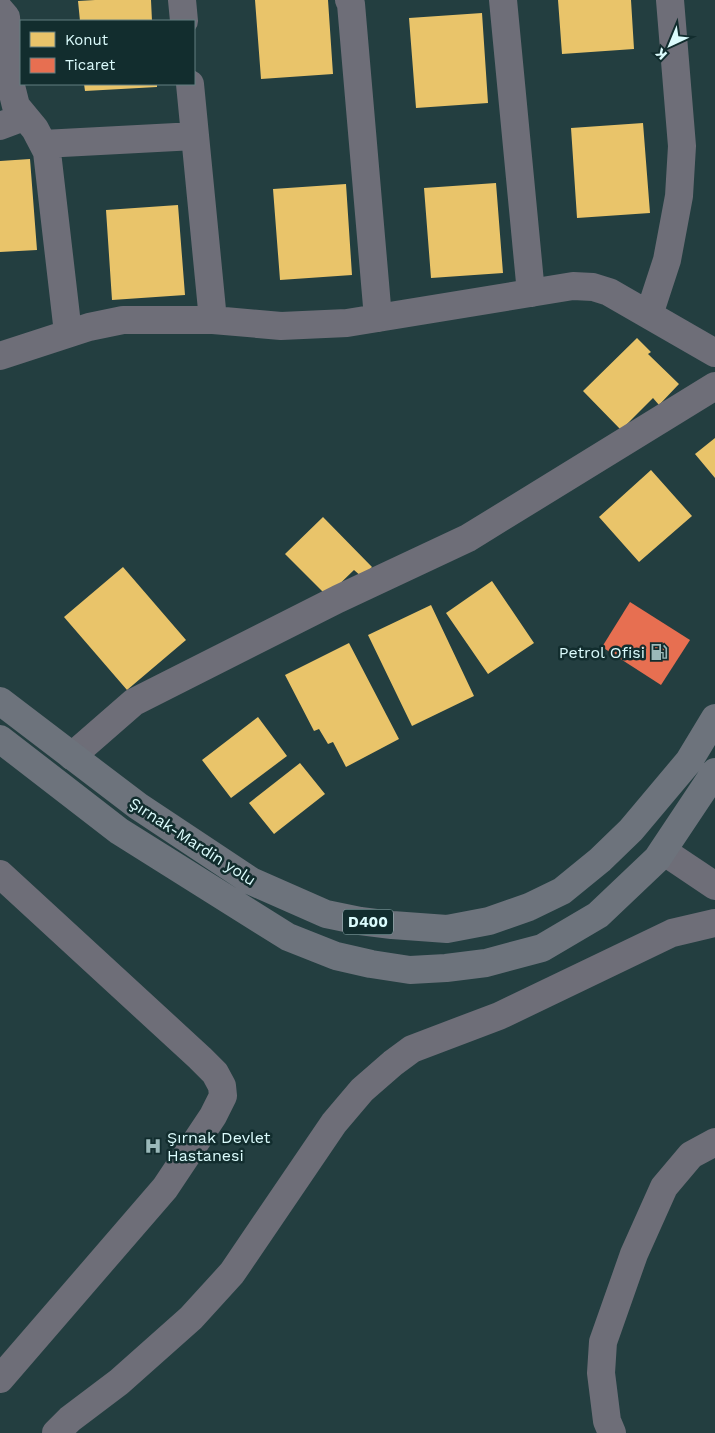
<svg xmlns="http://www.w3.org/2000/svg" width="715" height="1433" font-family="'Work Sans',sans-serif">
  <rect width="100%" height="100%" fill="#233e40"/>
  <path fill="#e9c46a" d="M 95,0 L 151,0 L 152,21 L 80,21 L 78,1 Z
    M 255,0 L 328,0 L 333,74 L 261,79 Z
    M 558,0 L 631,0 L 634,49 L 562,54 Z
    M 482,13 L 488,103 L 416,108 L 409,18 Z
    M 84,84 L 157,84 L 157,87 L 85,91 Z
    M 643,123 L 650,213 L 577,218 L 571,128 Z
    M 30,159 L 37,250 L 0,252 L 0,161 Z
    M 496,183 L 503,273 L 431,278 L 424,188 Z
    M 346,184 L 352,275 L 280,280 L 273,189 Z
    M 178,205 L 185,295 L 112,300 L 106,210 Z
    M 637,338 L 651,352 L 648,354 L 679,384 L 659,405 L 653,398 L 621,430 L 583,391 Z
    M 715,438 L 715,478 L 695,454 Z
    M 651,470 L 692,516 L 639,562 L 599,517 Z
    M 323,517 L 372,567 L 362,577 L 354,570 L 327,596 L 285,554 Z
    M 123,567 L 186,640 L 127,690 L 64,617 Z
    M 492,581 L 534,643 L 488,674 L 446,613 Z
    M 431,605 L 474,696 L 412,726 L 368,635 Z
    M 349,643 L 399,739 L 346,767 L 333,742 L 328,744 L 319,729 L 314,731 L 285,675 Z
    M 258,717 L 287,756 L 231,798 L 202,760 Z
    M 300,763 L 325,794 L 274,834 L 249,803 Z"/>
  <path fill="#e76f51" d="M 630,602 L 690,640 L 661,685 L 602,647 Z"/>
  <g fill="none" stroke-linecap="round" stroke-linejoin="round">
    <path stroke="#6e6e78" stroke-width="28" d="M 182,0 L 184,21
      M 349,0 L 351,4 L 378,318
      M 503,0 L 531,293
      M 0,10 L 6,17 L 11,86 L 16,106 L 35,129 L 47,152 L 68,333
      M 190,84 L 213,320
      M 0,126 L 24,117
      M 43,144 L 195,136
      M 649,315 L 667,260 L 679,196 L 682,146 L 670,0
      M 0,356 L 89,327 L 123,320 L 213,320 L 281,326 L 347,323 L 573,286 L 593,287 L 609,292 L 715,353
      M 72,756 L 134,702 L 338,599 L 468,538 L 715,386
      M 663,851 L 715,886
      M 0,874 L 200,1058 L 215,1073 L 222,1086 L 223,1096 L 213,1116 L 165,1188 L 0,1379
      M 56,1433 L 70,1419 L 119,1382 L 191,1318 L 232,1273 L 334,1123 L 362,1090 L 393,1063 L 412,1049 L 499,1016 L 672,933 L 715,923
      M 612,1433 L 607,1421 L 601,1373 L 603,1342 L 634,1254 L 664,1187 L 691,1155 L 715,1142"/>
    <path stroke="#6d737c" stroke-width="28" d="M 0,701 L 138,806 L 251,881 L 326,914 L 360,921 L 392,925 L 447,929 L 489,921 L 529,907 L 562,891 L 600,860 L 631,830 L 689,761 L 715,718
      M 0,739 L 119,831 L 288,937 L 336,956 L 371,964 L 410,970 L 446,968 L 486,963 L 542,948 L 598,915 L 657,859 L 715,772"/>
  </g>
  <defs>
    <g id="fuel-bare" transform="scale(1.35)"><path d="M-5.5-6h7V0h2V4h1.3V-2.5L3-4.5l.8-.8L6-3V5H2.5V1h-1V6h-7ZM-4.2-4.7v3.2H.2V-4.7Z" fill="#9bb9ba" stroke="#122d2e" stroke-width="2.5" paint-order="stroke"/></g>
    <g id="hospital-bare" transform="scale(1.35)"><path d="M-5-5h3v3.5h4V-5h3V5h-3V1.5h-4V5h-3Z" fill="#9bb9ba" stroke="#122d2e" stroke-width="2.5" paint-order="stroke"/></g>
  </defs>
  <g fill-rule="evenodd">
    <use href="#fuel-bare" x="659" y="652"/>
    <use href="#hospital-bare" x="153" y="1146"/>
  </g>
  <g text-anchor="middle" stroke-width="5" stroke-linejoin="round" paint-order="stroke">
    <rect fill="#122d2e" stroke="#9fbdbe" stroke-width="1" x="343" y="909.5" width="50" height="25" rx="4"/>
    <g font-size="15" font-weight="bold" fill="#dbfbfc">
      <text x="368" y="927">D400</text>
    </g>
    <g font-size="16" fill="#dbfbfc" stroke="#122d2e" text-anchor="end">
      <text x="645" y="658">Petrol Ofisi</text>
      <text x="167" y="1143" text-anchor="start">Şırnak Devlet<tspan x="167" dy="18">Hastanesi</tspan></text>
    </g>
    <g font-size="16" fill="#dbfbfc" stroke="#122d2e">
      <text transform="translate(193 841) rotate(33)" y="6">Şırnak-Mardin yolu</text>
    </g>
  </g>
  <rect x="20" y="20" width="175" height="65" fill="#122d2e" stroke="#627f80"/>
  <rect x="30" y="32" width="25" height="15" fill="#e9c46a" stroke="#627f80"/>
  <text x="65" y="45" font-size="15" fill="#dbfbfc">Konut</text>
  <rect x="30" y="58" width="25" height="15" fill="#e76f51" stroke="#627f80"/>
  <text x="65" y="70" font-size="15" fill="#dbfbfc">Ticaret</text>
  <g transform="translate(670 45) rotate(224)" stroke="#122d2e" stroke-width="4" paint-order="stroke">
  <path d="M0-4L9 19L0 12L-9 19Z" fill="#dbfbfc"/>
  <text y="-8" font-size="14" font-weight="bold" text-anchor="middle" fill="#dbfbfc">K</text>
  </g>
</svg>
